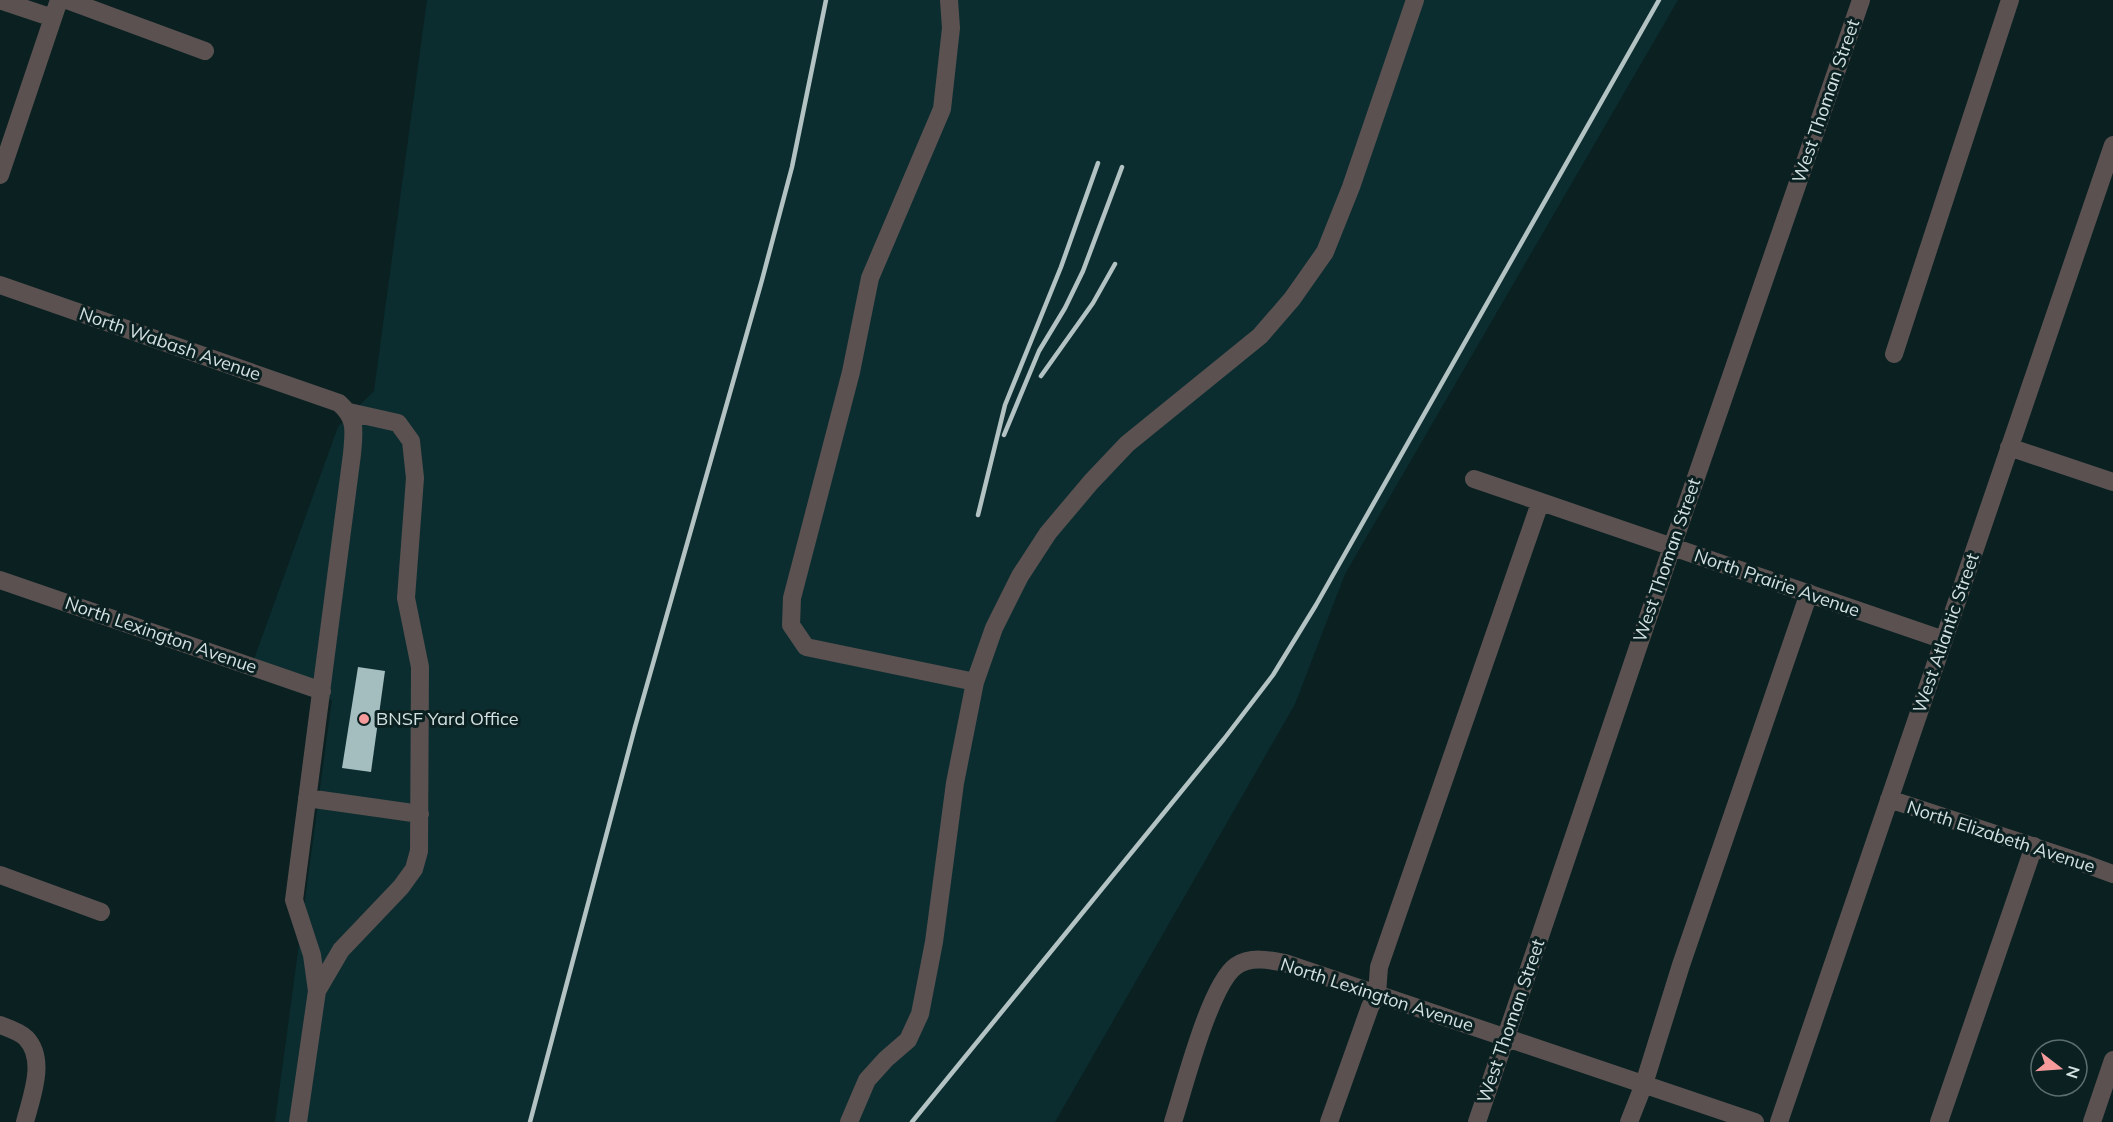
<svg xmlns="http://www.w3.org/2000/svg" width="2113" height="1122" font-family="Mulish,sans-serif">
  <rect width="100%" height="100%" fill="#0a2021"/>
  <path fill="#0c2d2f" d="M 427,0 L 1678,0 L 1345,574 L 1295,704 L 1055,1122 L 275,1122 L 332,700 L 249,673 L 338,427 L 374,391 Z"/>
  <path fill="#a4bdbe" d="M 358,667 L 385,671 L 371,772 L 342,768 Z"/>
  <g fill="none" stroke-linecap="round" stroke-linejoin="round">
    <path stroke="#5b5151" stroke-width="18" d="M 67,0 L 205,51
      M 949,0 L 951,28 L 942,109 L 870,278 L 851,372 L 792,598 L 791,625 L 806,647 L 975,682
      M 2,1 L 53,18
      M 0,175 L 59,0
      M 0,285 L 339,403 C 357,419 354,431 352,454 L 294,900 L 312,955 L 317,991 L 298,1122
      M 1894,354 L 2010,0
      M 2009,447 L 2113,482
      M 1474,479 L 1944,640
      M 0,580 L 322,691
      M 307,798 L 420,814
      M 1889,799 L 2083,863 L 2113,874
      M 0,875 L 101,912
      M 317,991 L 341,950 L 401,887 L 414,869 L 419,851 L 420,667 L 406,598 L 415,478 L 411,441 L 398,423 L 349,412
      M 0,1025 C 8,1028 20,1032 26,1038 C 47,1060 31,1098 25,1122
      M 849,1122 L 867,1080 L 886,1059 L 908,1040 L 920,1014 L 934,942 L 955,783 L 975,682 L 994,628 L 1020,576 L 1048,533 L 1091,482 L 1127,444 L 1260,336 L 1292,299 L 1325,252 L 1351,187 L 1415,0
      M 1173,1122 C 1184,1088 1210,984 1236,966 C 1250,956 1270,960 1285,963 L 1755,1122
      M 1329,1122 L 1370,1007 L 1377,994 L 1379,967 L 1540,503
      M 1477,1122 L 1672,547 L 1861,0
      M 1629,1122 L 1644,1084 L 1681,965 L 1809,593
      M 1779,1122 L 2113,145
      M 1939,1122 L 2034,846
      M 2092,1122 L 2113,1060"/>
    <path stroke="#b3c2c2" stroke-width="4.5" d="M 1041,376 L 1093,303 L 1115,264
      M 1004,435 L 1039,351 L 1065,308 L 1083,271 L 1122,167
      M 978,515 L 1005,405 L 1061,267 L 1098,163
      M 530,1122 L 635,727 L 762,280 L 792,167 L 826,0
      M 912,1122 L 1224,739 L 1273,675 L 1316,605 L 1659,0"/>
  </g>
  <circle fill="#f59b9b" stroke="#0a2021" stroke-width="2" cx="364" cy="719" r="6"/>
  <g text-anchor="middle" stroke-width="6" stroke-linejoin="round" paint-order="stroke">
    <g font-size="18" fill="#d4e1e1" stroke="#0a2021">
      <text transform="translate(1826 101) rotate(-71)" y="6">West Thoman Street</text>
      <text transform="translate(170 344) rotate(19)" y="6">North Wabash Avenue</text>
      <text transform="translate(1667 560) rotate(-71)" y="6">West Thoman Street</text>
      <text transform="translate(1777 583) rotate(19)" y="6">North Prairie Avenue</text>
      <text transform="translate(1946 633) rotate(-71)" y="6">West Atlantic Street</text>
      <text transform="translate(161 635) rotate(19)" y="6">North Lexington Avenue</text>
      <text transform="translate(2001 837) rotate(18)" y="6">North Elizabeth Avenue</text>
      <text transform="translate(1377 995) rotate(18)" y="6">North Lexington Avenue</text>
      <text transform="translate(1511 1021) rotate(-71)" y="6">West Thoman Street</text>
    </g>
    <g font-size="18" fill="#d4e1e1" stroke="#0a2021" text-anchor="start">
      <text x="376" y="725">BNSF Yard Office</text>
    </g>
  </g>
  <g transform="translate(2059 1068) rotate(107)"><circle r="28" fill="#0a2021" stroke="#5b6d6e" stroke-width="1.5"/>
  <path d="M0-4.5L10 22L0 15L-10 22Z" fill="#f59b9b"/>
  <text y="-9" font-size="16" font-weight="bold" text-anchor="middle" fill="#d4e1e1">N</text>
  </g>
</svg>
